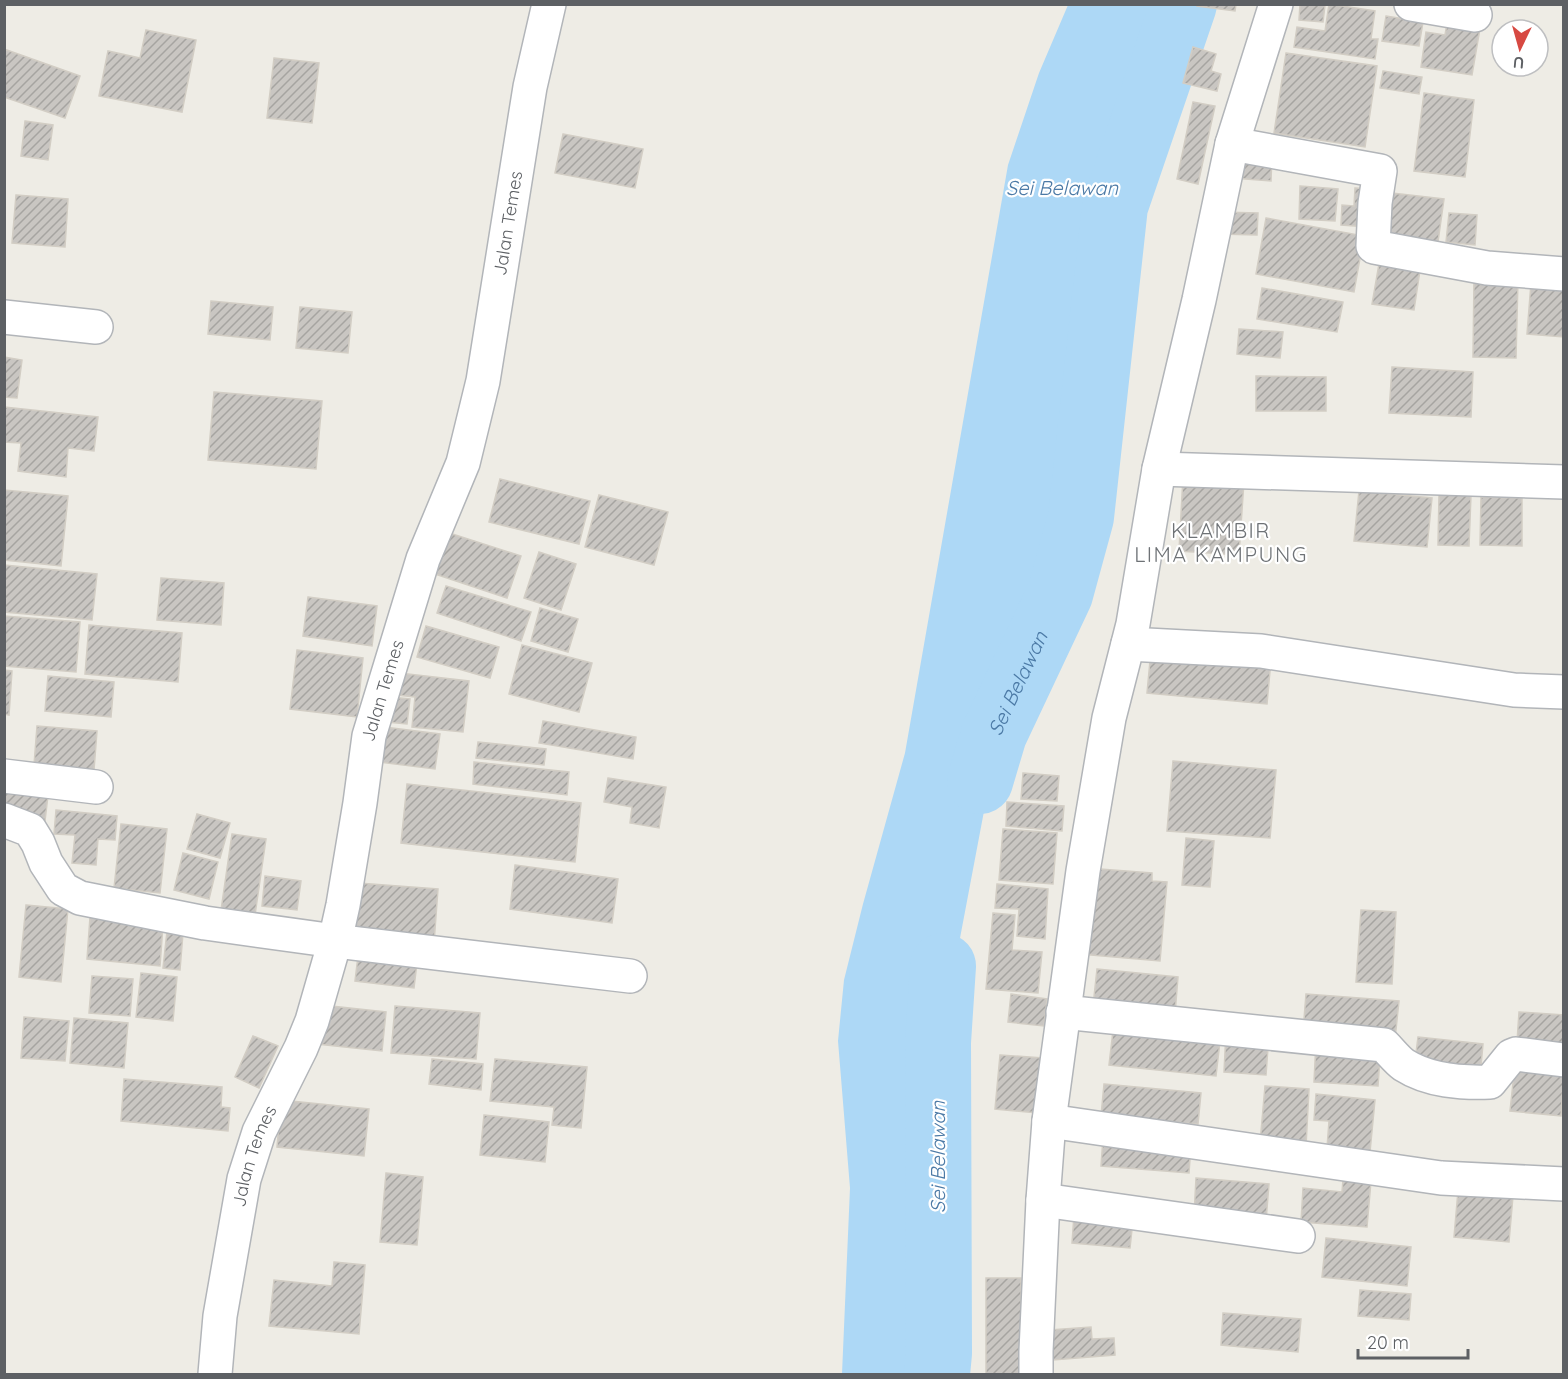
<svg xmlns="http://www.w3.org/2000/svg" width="1568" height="1379" font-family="Quicksand,sans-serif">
  <defs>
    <pattern id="building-hatch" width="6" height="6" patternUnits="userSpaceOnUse" patternTransform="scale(1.5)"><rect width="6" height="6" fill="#c9c6c2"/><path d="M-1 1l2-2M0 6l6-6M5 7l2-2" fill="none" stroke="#a6a4a1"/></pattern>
  </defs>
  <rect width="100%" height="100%" fill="#eeece5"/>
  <path fill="#add8f6" d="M 1068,5 L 1159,5 L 1140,75 L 1119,191 L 1095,304 L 1037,598 L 988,790 L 943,1028 L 925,1128 L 917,1217 L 908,1374 L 842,1374 L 850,1188 L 838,1041 L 844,980 L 863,904 L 905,753 L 1008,165 L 1039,73 Z"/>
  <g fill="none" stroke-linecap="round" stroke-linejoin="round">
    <g stroke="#add8f6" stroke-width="66">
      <path id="s1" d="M 980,781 L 994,734 L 1060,594 L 1081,517 L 1115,206 L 1184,4"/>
      <path d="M 937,1374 L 939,1353 L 938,1042 L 943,966"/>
    </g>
  </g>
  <path fill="url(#building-hatch)" stroke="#d2cdc4" stroke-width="1.5" d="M 1197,4 L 1236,4 L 1235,11 L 1197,6 Z
    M 1300,4 L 1325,5 L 1323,22 L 1299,20 Z
    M 1329,4 L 1375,11 L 1371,39 L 1378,39 L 1375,59 L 1294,47 L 1297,27 L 1325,31 Z
    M 1386,16 L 1423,22 L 1419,46 L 1382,41 Z
    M 1448,18 L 1481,23 L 1472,75 L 1421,67 L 1426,32 L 1445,35 Z
    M 146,30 L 196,40 L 182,112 L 99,96 L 108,51 L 140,58 Z
    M 1193,47 L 1216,54 L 1211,71 L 1221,74 L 1217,91 L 1183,83 Z
    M 4,49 L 80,76 L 65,118 L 4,97 Z
    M 1286,53 L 1377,66 L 1365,147 L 1274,133 Z
    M 274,58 L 319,63 L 312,123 L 267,118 Z
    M 1383,71 L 1422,77 L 1419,94 L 1380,88 Z
    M 1424,93 L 1474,100 L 1465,177 L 1414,171 Z
    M 1193,102 L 1215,106 L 1198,184 L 1177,179 Z
    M 25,121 L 53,125 L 48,160 L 21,156 Z
    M 563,134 L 643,149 L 635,188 L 555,173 Z
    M 1235,152 L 1272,155 L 1271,181 L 1233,178 Z
    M 1300,186 L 1338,189 L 1335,221 L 1299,219 Z
    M 1355,188 L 1372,189 L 1369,227 L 1341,225 L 1342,205 L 1354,206 Z
    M 1383,192 L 1444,199 L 1437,249 L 1378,242 Z
    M 16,195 L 68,199 L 65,247 L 12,243 Z
    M 1221,212 L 1258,213 L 1257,235 L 1220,234 Z
    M 1449,213 L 1477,215 L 1475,245 L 1446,242 Z
    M 1266,218 L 1364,236 L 1354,292 L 1256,274 Z
    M 1380,258 L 1421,264 L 1414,310 L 1372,304 Z
    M 1474,278 L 1518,280 L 1516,358 L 1473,357 Z
    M 1531,283 L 1564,286 L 1564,337 L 1527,334 Z
    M 1262,288 L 1343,302 L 1337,332 L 1257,319 Z
    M 211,301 L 273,307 L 270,340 L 208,334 Z
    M 300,307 L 352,312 L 348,353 L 296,348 Z
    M 1239,329 L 1283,332 L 1280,358 L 1237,354 Z
    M 4,357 L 22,360 L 17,398 L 4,397 Z
    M 1392,367 L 1473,372 L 1471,417 L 1389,413 Z
    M 1256,376 L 1326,377 L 1326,411 L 1256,411 Z
    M 214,392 L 322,401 L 316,469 L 208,460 Z
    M 4,407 L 98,417 L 94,451 L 68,448 L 66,477 L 18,471 L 21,443 L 4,442 Z
    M 1183,477 L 1244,481 L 1239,555 L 1179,551 Z
    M 500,479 L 590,501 L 579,544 L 489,522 Z
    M 4,490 L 68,496 L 61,566 L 4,560 Z
    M 1359,491 L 1432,498 L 1427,547 L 1354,541 Z
    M 1439,494 L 1471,495 L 1469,546 L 1438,545 Z
    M 599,495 L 668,512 L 654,565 L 585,547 Z
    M 1481,497 L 1522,498 L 1522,546 L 1480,545 Z
    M 440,530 L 521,556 L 507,598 L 426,571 Z
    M 539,552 L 576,564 L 561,610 L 524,598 Z
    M 4,565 L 97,574 L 92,620 L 4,612 Z
    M 161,578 L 224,583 L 221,625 L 157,620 Z
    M 446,586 L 531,612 L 521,641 L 437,613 Z
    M 308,597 L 377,606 L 372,646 L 303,636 Z
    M 540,608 L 578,619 L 568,652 L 531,641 Z
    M 4,616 L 80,622 L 76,672 L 4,666 Z
    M 89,625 L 182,633 L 178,682 L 85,674 Z
    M 426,626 L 499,647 L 490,678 L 417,657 Z
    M 522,645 L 592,663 L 579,712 L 509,694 Z
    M 297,650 L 363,658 L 357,717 L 290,709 Z
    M 1151,650 L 1271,660 L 1267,704 L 1147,693 Z
    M 4,670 L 12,671 L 9,715 L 4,714 Z
    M 399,673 L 469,681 L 463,732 L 412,727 L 415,697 L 397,695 Z
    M 48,676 L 114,682 L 111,717 L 45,711 Z
    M 390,697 L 410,699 L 407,724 L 387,722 Z
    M 543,721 L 636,737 L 633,759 L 539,743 Z
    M 37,726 L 97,731 L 94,770 L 34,765 Z
    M 376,726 L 440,734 L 435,769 L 371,761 Z
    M 478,742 L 546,749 L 544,765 L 476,758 Z
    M 1173,761 L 1276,770 L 1270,838 L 1167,831 Z
    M 474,762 L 569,772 L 567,795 L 473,784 Z
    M 1023,773 L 1059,776 L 1057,801 L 1021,799 Z
    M 608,778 L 666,787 L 659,828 L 630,823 L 632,807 L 604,802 Z
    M 4,782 L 49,787 L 45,821 L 4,817 Z
    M 407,784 L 581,803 L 575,862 L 401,843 Z
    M 1007,802 L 1064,806 L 1062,831 L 1006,826 Z
    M 56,810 L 117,816 L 115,840 L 98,839 L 96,865 L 72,863 L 75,835 L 54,834 Z
    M 197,814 L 230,823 L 220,858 L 187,849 Z
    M 121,824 L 167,829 L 160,893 L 114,888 Z
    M 1003,829 L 1057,833 L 1053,884 L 999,880 Z
    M 232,834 L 266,839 L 255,915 L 221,910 Z
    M 1186,838 L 1214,841 L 1210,887 L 1182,885 Z
    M 183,853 L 218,862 L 209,899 L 174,890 Z
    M 515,865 L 618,879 L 612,923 L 510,909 Z
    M 1100,869 L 1152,873 L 1152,881 L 1167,882 L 1160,961 L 1080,954 L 1087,874 L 1099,875 Z
    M 265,876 L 301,881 L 297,910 L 262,906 Z
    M 358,883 L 438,889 L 434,943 L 353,936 Z
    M 997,884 L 1048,889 L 1045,939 L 1017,936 L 1019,909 L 995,908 Z
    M 26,905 L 68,909 L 61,982 L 19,977 Z
    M 1361,910 L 1396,912 L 1392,984 L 1356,982 Z
    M 993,913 L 1015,915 L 1012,950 L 1042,952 L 1038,993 L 986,989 Z
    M 90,917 L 163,925 L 160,966 L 87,959 Z
    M 167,931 L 183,933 L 180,970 L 163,968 Z
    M 358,956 L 417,963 L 414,988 L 355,981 Z
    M 1097,969 L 1178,977 L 1175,1014 L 1093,1006 Z
    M 141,973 L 177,977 L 173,1021 L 136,1017 Z
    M 92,976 L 133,979 L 130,1016 L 89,1013 Z
    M 1011,994 L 1047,999 L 1044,1026 L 1008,1022 Z
    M 1306,994 L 1399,1001 L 1395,1039 L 1303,1032 Z
    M 322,1005 L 386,1012 L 382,1051 L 317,1044 Z
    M 395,1006 L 480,1013 L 476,1059 L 391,1053 Z
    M 1519,1012 L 1564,1015 L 1564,1045 L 1517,1042 Z
    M 24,1017 L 69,1021 L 65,1061 L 21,1058 Z
    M 74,1018 L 128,1023 L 124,1068 L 70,1063 Z
    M 1114,1022 L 1221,1033 L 1216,1076 L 1109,1065 Z
    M 1226,1032 L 1269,1034 L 1266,1075 L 1224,1072 Z
    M 253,1036 L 278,1046 L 259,1088 L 235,1077 Z
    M 1418,1037 L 1483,1044 L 1480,1077 L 1414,1069 Z
    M 1316,1042 L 1380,1057 L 1378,1086 L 1314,1082 Z
    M 1000,1055 L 1043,1058 L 1038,1113 L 995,1109 Z
    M 432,1059 L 483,1064 L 481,1090 L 429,1084 Z
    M 495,1059 L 587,1067 L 581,1128 L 552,1125 L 554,1107 L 490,1101 Z
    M 1515,1064 L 1564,1068 L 1561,1116 L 1510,1111 Z
    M 124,1079 L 222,1087 L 221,1107 L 230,1108 L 228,1131 L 121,1121 Z
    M 1104,1084 L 1201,1093 L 1198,1124 L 1101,1116 Z
    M 1265,1086 L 1309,1089 L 1306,1146 L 1260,1143 Z
    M 1316,1094 L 1375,1100 L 1370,1152 L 1327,1148 L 1329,1121 L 1314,1120 Z
    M 281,1100 L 369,1109 L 364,1156 L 277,1147 Z
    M 484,1115 L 549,1122 L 545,1162 L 480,1155 Z
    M 1103,1138 L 1191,1145 L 1189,1173 L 1101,1166 Z
    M 1344,1167 L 1372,1170 L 1367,1227 L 1301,1222 L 1303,1188 L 1342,1192 Z
    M 386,1173 L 423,1177 L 417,1245 L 380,1242 Z
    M 1196,1178 L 1269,1184 L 1266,1221 L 1194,1216 Z
    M 1458,1191 L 1513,1196 L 1509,1242 L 1454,1237 Z
    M 1074,1215 L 1133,1220 L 1130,1248 L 1072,1243 Z
    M 1326,1238 L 1411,1247 L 1407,1286 L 1322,1277 Z
    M 334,1262 L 365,1265 L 359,1334 L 269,1326 L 274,1280 L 332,1286 Z
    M 986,1278 L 1021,1278 L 1021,1374 L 986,1374 Z
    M 1360,1290 L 1411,1294 L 1409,1320 L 1358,1316 Z
    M 1223,1313 L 1301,1319 L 1298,1352 L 1221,1345 Z
    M 1091,1327 L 1092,1339 L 1114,1338 L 1115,1355 L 1053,1360 L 1050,1330 Z"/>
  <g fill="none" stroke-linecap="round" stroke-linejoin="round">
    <g stroke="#b2b5b9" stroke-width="36">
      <g id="minor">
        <path d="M 1411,4 L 1475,15"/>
        <path d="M 1232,144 L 1380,171 L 1375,203 L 1373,246 L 1374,247 L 1487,268 L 1564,274"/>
        <path d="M 4,317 L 96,327"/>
        <path d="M 1159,469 L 1564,482"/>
        <path d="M 1128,644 L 1261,651 L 1514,690 L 1564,692"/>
        <path d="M 4,776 L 96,787"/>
        <path d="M 4,820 L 30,830 L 38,843 L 46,863 L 63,889 L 80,898 L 205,923 L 335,941 L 630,976"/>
        <path d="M 1063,1012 L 1384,1045 C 1391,1052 1397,1060 1404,1065 C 1429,1081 1461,1083 1490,1082 L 1511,1056 L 1516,1054 L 1564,1060"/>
        <path d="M 1049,1121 L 1441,1178 L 1564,1184"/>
        <path d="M 1043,1200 L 1298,1236"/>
        <path id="s2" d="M 215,1374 L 220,1316 L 244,1179 L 259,1132 L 301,1048 L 312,1021 L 335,941 L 343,905 L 360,803 L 369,736 L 423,559 L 463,463 L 483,381 L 530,87 L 549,4"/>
        <path d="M 1036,1374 L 1036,1351 L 1043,1200 L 1049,1121 L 1083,871 L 1109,718 L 1133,624 L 1159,469 L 1199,300 L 1232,144 L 1276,4"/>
      </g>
    </g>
    <use href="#minor" stroke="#fff" stroke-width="33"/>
  </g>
  <g text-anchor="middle" stroke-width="4.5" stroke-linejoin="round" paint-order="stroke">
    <g font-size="18" fill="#5d6064" stroke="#fff">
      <text dy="6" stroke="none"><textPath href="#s2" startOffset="1194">Jalan Temes</textPath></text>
      <text dy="6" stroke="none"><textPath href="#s2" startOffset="708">Jalan Temes</textPath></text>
      <text dy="6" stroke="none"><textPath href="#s2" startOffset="222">Jalan Temes</textPath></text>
    </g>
    <g font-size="20" font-style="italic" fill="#4c7aa6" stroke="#fff">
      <text x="1062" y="195">Sei Belawan</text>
      <text dy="7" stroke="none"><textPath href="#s1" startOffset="105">Sei Belawan</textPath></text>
      <text transform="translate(938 1157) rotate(-90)" y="7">Sei Belawan</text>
    </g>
    <g font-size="21" letter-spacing="1.5" fill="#6e7276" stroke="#fff">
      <text x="1221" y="538">KLAMBIR<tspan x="1221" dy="24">LIMA KAMPUNG</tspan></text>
    </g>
  </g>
  <rect width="1568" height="1379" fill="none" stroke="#5d6064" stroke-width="12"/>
  <g transform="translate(1520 48) rotate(185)"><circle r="28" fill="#ffffff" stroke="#bebfc1" stroke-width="1.5"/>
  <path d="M0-4.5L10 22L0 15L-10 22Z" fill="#d74942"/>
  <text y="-9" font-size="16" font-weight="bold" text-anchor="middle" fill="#5d6064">U</text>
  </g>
  <path d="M1358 1349v9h110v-9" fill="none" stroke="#5d6064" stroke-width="3"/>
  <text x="1367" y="1349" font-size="18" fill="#5d6064" stroke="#ffffff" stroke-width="4.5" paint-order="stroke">20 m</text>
</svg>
